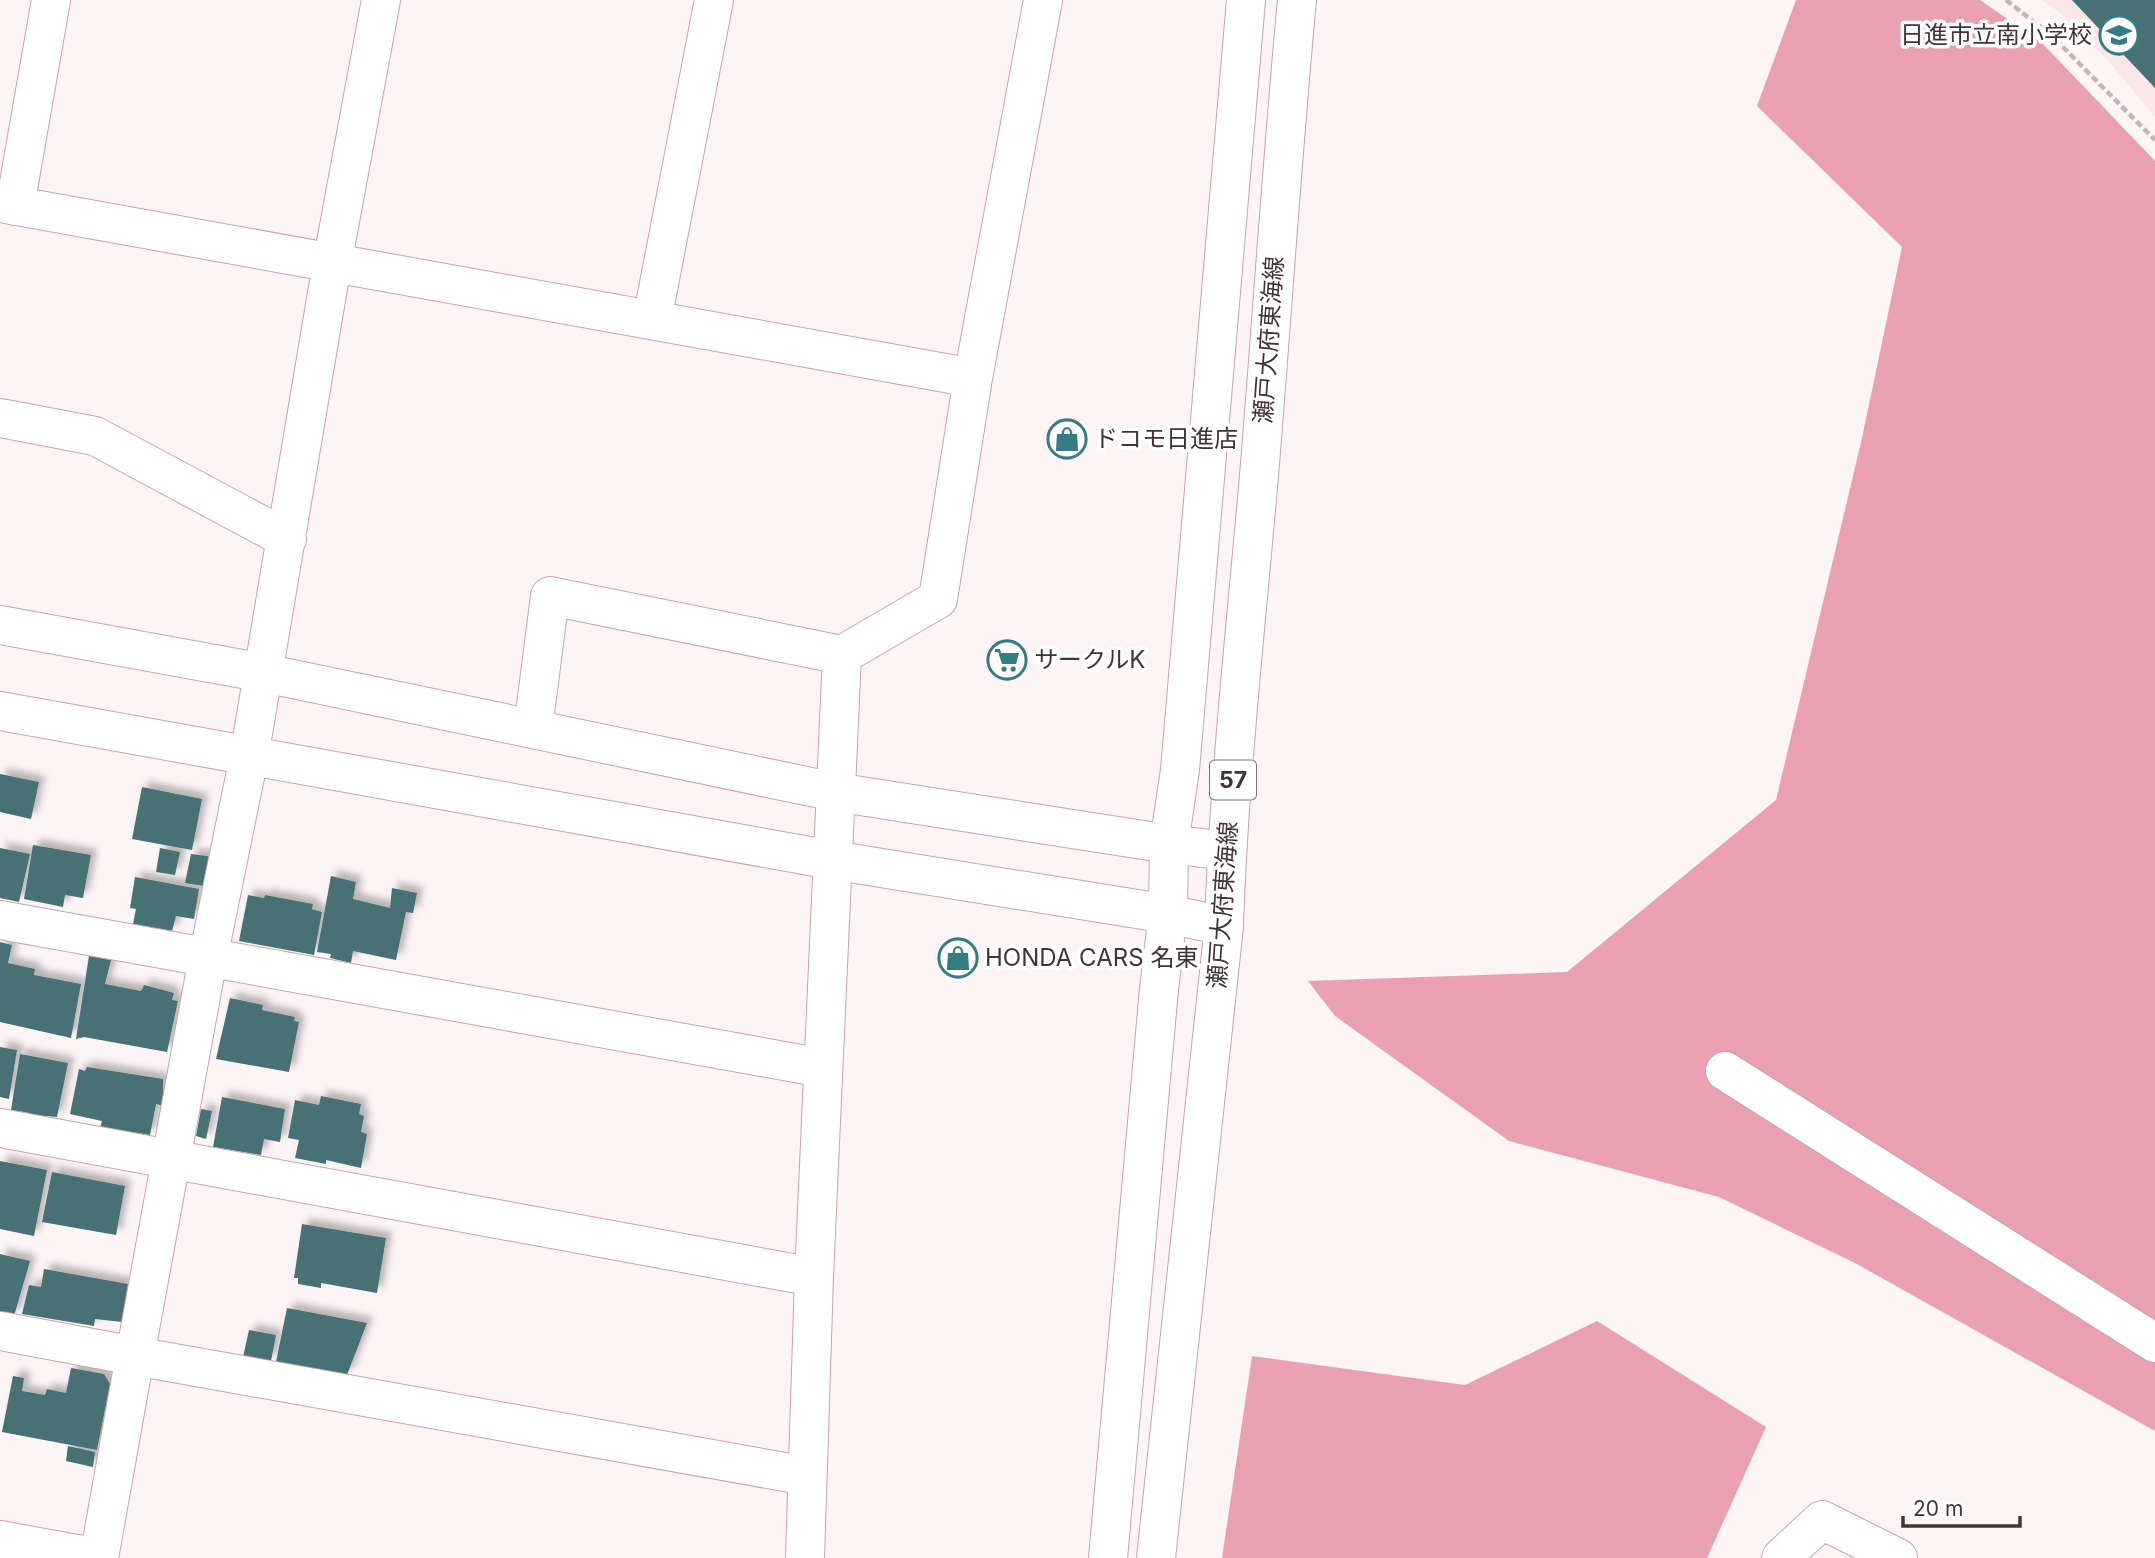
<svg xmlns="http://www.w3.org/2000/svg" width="2155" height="1558" font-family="Inter,'Noto Sans JP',sans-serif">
  <defs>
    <filter id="shadow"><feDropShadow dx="6" dy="-6" stdDeviation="3.5" flood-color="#0004"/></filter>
  </defs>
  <rect width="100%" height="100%" fill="#fdf4f6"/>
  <path fill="#fae5e9" d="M 2041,0 L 2155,0 L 2155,117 L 2107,59 L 2058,11 Z"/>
  <path fill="#e9a0b1" d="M 1796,0 L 1980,0 L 2041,42 L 2155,161 L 2155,1431 L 1855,1263 L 1719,1197 L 1509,1141 L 1335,1016 L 1308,981 L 1567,972 L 1776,800 L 1862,438 L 1902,247 L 1757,106 Z
    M 1597,1321 L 1766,1427 L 1707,1558 L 1222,1558 L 1252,1356 L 1465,1385 Z"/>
  <path fill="#467174" filter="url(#shadow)" d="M 2072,0 L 2155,0 L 2155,88 Z
    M 0,774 L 39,782 L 31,819 L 0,812 Z
    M 142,787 L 202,799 L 192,850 L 132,839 Z
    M 33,845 L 91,855 L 83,898 L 65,895 L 63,907 L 24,899 Z
    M 0,848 L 30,854 L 19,902 L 0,898 Z
    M 160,848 L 180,852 L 175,875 L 156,872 Z
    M 191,854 L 215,857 L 210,887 L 185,883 Z
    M 331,876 L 356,882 L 353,899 L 390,908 L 392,888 L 417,893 L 413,913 L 406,912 L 396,960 L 353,951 L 351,963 L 330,958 L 331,954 L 317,952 Z
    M 135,877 L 199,889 L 194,919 L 176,916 L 172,931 L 133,924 L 136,909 L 130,908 Z
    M 248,895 L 264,898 L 265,895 L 313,904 L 312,909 L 322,912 L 314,955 L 239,941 Z
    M 0,942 L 12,945 L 8,963 L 35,969 L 34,975 L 81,984 L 71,1038 L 0,1022 Z
    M 89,956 L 111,960 L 105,984 L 141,991 L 144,985 L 174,993 L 172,1000 L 178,1001 L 167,1052 L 84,1037 L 76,1039 Z
    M 230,998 L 263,1005 L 262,1010 L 295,1017 L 294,1021 L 299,1022 L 289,1072 L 216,1059 Z
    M 0,1047 L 17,1050 L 9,1099 L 0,1097 Z
    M 20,1054 L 68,1063 L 57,1117 L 47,1116 L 46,1119 L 28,1116 L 29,1113 L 11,1110 Z
    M 87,1067 L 163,1079 L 163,1106 L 156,1104 L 150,1135 L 123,1131 L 122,1135 L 99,1131 L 102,1121 L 70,1114 L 79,1069 L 85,1071 Z
    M 321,1096 L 361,1104 L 359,1114 L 364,1116 L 361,1132 L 367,1134 L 361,1168 L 326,1160 L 326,1164 L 295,1158 L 299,1140 L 288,1138 L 295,1100 L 319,1105 Z
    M 222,1097 L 285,1109 L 280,1142 L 264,1139 L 261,1155 L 213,1147 Z
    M 201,1109 L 212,1111 L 206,1139 L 196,1136 Z
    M 0,1161 L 47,1170 L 34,1236 L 0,1229 Z
    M 52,1172 L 125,1186 L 116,1235 L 42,1222 Z
    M 302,1224 L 386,1238 L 377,1293 L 321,1283 L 321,1288 L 298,1284 L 298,1278 L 294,1278 Z
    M 0,1254 L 30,1261 L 14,1316 L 0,1313 Z
    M 44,1269 L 128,1284 L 122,1322 L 95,1319 L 94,1326 L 22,1314 L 29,1285 L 41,1287 Z
    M 287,1308 L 367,1323 L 347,1375 L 276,1362 Z
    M 249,1330 L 276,1335 L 271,1361 L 243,1357 Z
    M 71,1368 L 104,1374 L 110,1384 L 97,1450 L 2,1432 L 13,1376 L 24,1378 L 22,1391 L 45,1395 L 47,1389 L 66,1393 Z
    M 68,1446 L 95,1452 L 93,1467 L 66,1461 Z"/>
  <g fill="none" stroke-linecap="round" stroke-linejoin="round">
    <g stroke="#caa3ab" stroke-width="40">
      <path id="minor" d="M 381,0 L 332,264 L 249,757 L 208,958 L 135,1356 L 807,1476
        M 0,203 L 973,378
        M 15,206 L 51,0
        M 652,320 L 714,0
        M 0,418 L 95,436 L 287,539
        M 0,625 L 264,673 L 835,792 L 1169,844 L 1227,851
        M 0,711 L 832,860 L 1168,914 L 1224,926
        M 533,729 L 550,596 L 842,655 L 938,599 L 973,378 L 1043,0
        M 0,920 L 823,1068
        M 1725,1071 L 2155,1343
        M 0,1128 L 814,1277
        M 0,1331 L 135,1356 L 99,1558
        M 0,1540 L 99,1558
        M 805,1558 L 814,1277 L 842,655
        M 1781,1558 L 1822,1520 L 1898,1558"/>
    </g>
    <g stroke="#caa3ab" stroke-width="40">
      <path id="major" d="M 1108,1558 L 1159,989 L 1168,914 L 1169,844 L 1180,770 L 1246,0
        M 1156,1558 L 1224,926 C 1229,776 1246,626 1259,476 C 1272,318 1282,159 1297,0"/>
    </g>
    <path stroke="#c2b6b9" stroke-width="4.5" stroke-dasharray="7 3.5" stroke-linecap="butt" d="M 2006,0 L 2052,36 L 2155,140"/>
    <use href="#minor" stroke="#fff" stroke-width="38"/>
    <use href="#major" stroke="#fff" stroke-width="38"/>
  </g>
  <defs>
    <g id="school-ring" transform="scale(2.0125)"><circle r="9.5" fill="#fff" stroke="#347d82" stroke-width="1.5"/><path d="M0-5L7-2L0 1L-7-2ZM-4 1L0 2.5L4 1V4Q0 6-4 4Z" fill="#347d82"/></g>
    <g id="shop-ring" transform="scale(2.0125)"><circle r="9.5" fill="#fff" stroke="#347d82" stroke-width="1.5"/><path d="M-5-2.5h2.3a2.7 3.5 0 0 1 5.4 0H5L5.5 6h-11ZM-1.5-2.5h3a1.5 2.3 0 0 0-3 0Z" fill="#347d82"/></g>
    <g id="supermarket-ring" transform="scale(2.0125)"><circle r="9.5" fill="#fff" stroke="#347d82" stroke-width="1.5"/><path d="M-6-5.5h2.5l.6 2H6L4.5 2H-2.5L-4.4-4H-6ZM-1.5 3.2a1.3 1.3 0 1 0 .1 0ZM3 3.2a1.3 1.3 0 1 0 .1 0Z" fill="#347d82"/></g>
  </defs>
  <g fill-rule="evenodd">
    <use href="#school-ring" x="2119" y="35"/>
    <use href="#shop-ring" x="1067" y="439"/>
    <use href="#supermarket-ring" x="1007" y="660"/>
    <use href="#shop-ring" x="958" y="958"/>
  </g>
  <g text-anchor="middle" stroke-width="7" stroke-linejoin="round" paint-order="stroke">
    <rect fill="#fff" stroke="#7b7072" stroke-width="2" x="1210" y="760.5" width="46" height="39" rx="5"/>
    <g font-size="23" font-weight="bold" fill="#433336">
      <text x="1233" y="788">57</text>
    </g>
    <g font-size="24" fill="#433336" stroke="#fff" text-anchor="start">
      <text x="2092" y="43" text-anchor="end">日進市立南小学校</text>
      <text x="1094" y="447">ドコモ日進店</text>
      <text x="1034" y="668">サークルK</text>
      <text x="985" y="966">HONDA CARS 名東</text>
    </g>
    <g font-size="24" fill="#433336" stroke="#fff">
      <text transform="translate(1269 340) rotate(-86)" y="8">瀬戸大府東海線</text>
      <text transform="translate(1223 905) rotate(-86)" y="8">瀬戸大府東海線</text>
    </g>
  </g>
  <path d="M1903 1516v10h117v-10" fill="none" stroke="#433336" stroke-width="3.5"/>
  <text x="1913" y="1516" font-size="21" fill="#433336" stroke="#ffffff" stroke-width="5" paint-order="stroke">20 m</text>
</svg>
